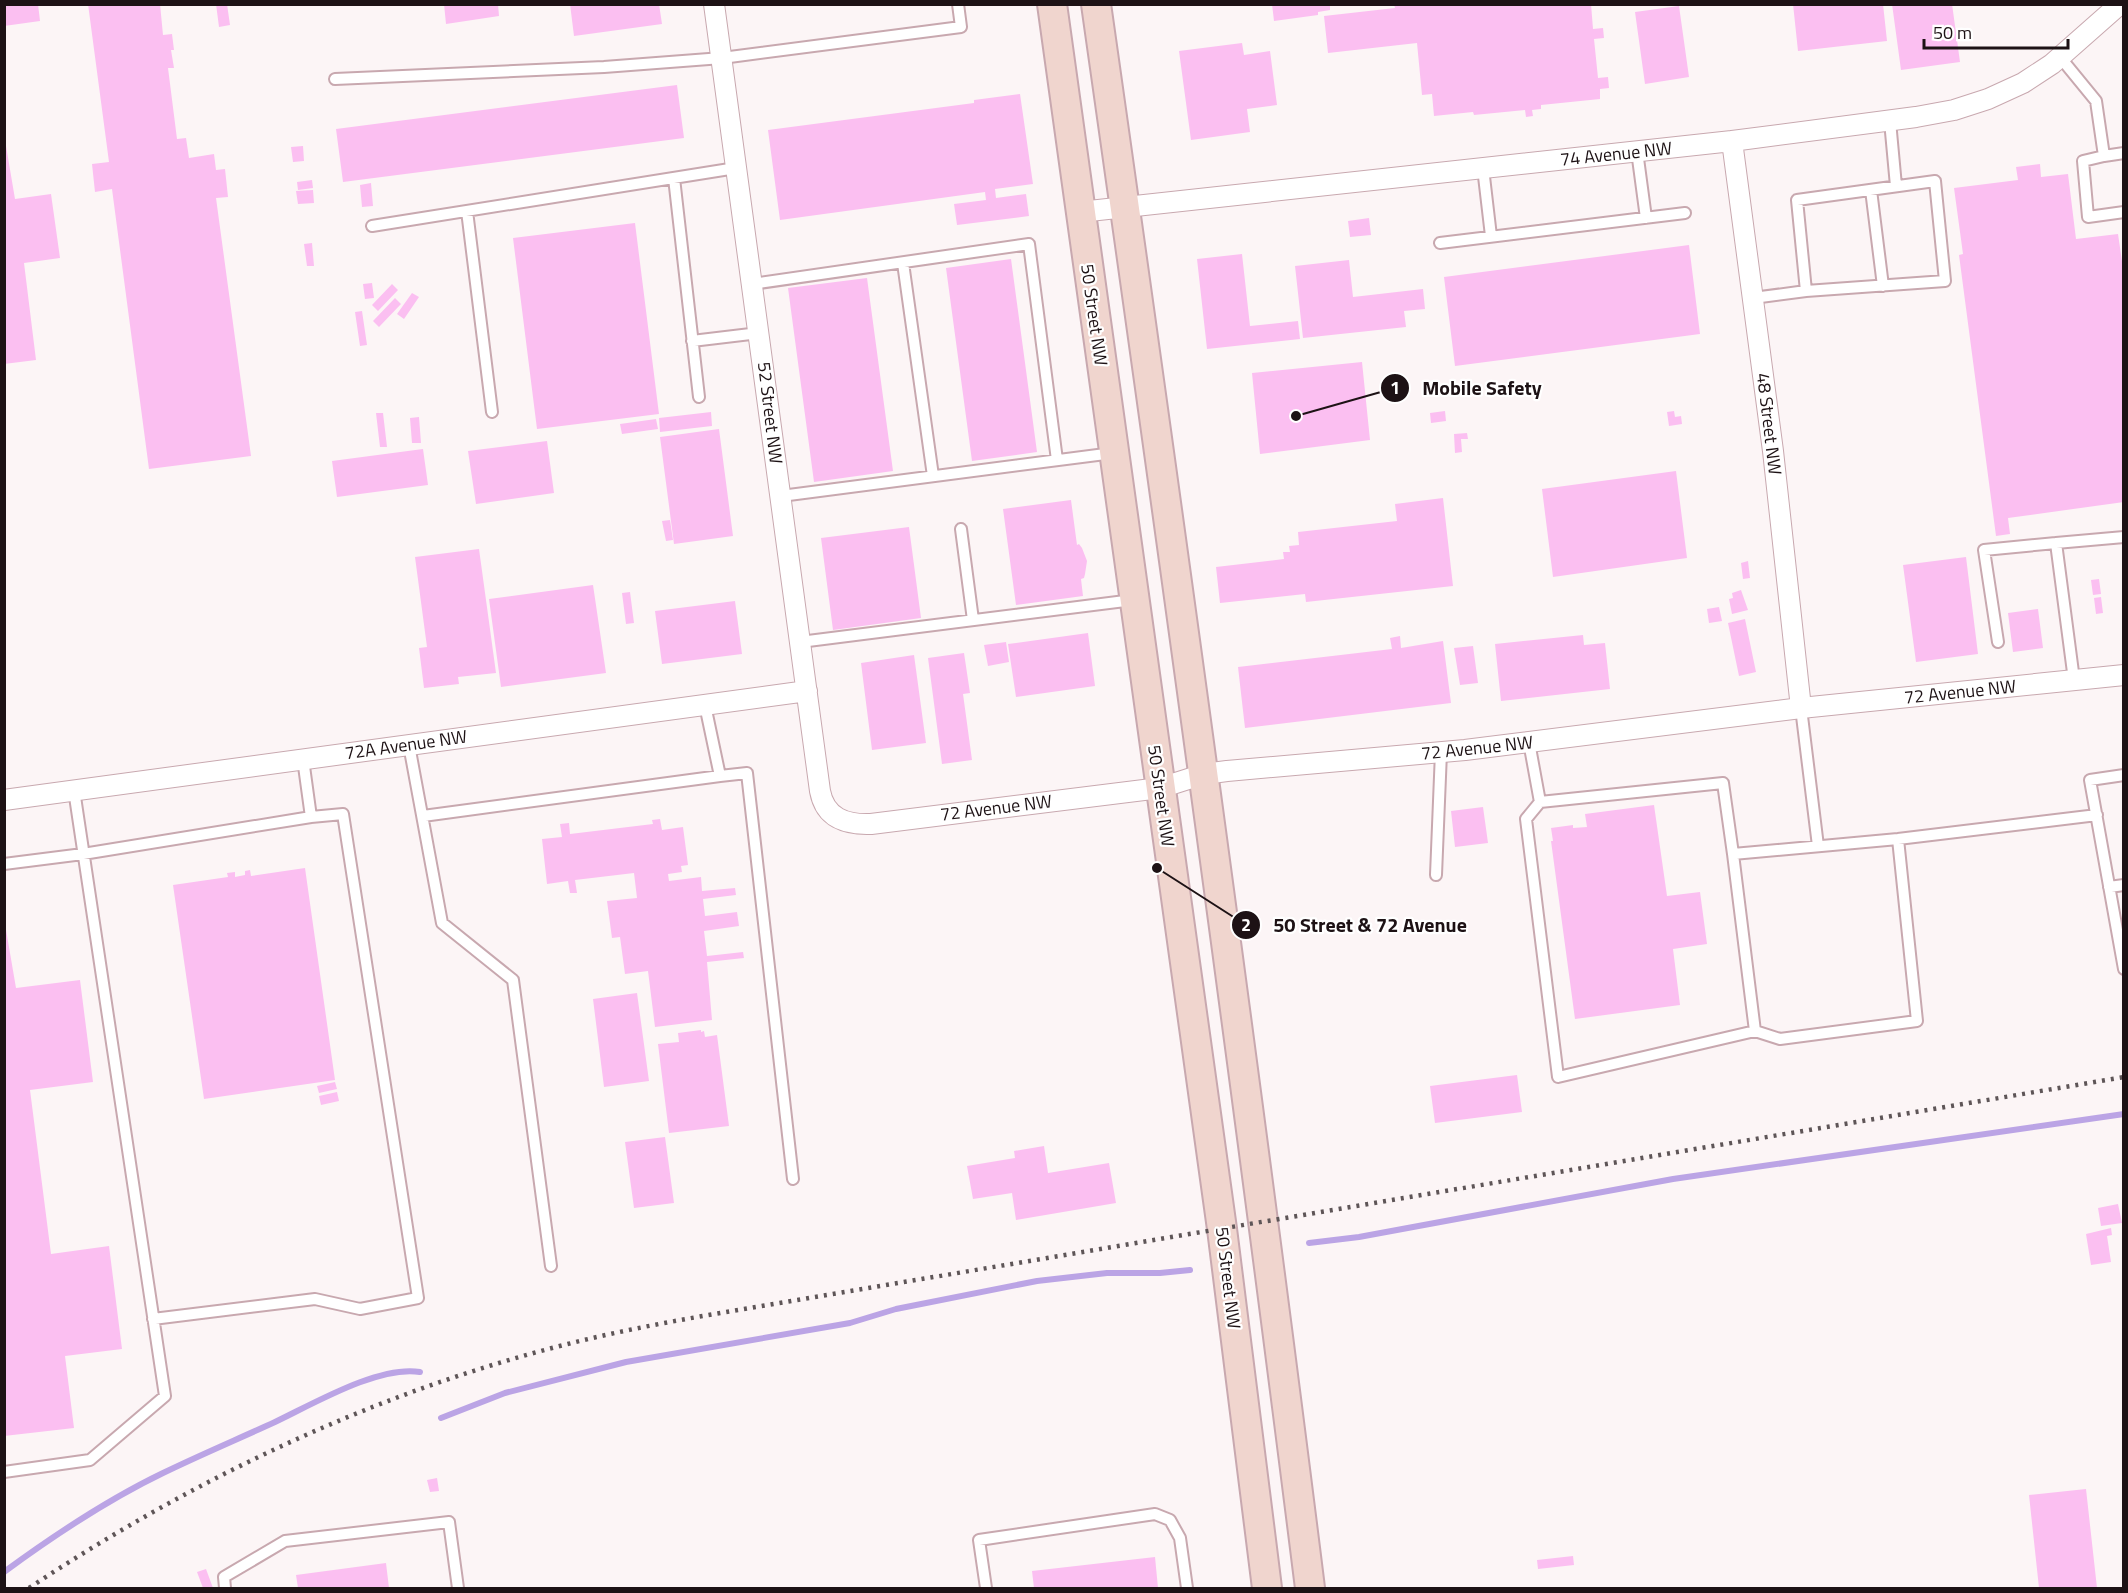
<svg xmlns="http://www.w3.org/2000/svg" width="2128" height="1593" font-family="'Titillium Web',sans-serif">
  <rect width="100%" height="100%" fill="#fcf5f6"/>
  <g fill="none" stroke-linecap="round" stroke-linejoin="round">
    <path stroke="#bba4e5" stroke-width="6" d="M 1309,1243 L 1359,1237 L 1673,1179 L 2124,1114
      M 441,1418 L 505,1393 L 626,1362 L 850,1323 L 896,1309 L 1037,1281 L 1107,1273 L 1160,1273 L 1190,1270
      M 4,1572 C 53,1536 109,1499 163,1473 C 200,1455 238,1439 275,1422 C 313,1404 379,1365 420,1372"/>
  </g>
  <path fill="#fbbff1" d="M 4,4 L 38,4 L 40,21 L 4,26 Z
    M 88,4 L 160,4 L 163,35 L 172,34 L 174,50 L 171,50 L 174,68 L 168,68 L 177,139 L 186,138 L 189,158 L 214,154 L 216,170 L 225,169 L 228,197 L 216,198 L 251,456 L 149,469 L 112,189 L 95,192 L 92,164 L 109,162 Z
    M 216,4 L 227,4 L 230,25 L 219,27 Z
    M 444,4 L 498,4 L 499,16 L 446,24 Z
    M 570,4 L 659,4 L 662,24 L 574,36 Z
    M 1272,4 L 1330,4 L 1330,10 L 1318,12 L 1318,15 L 1274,21 Z
    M 1394,4 L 1591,4 L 1593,29 L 1603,28 L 1604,38 L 1594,39 L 1598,78 L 1608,77 L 1609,88 L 1600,89 L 1600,99 L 1541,105 L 1541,109 L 1532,110 L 1533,116 L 1526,117 L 1525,110 L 1474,115 L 1473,112 L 1434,116 L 1432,94 L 1422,95 L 1417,43 L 1328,53 L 1324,16 L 1395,8 Z
    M 1793,4 L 1883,4 L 1887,41 L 1798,51 Z
    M 1892,4 L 1952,4 L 1960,62 L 1901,70 Z
    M 1679,6 L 1689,77 L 1645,84 L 1635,12 Z
    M 1242,43 L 1244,55 L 1270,51 L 1277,105 L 1247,109 L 1250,132 L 1191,140 L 1179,51 Z
    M 677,85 L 684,138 L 343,182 L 336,129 Z
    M 1020,94 L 1033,184 L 995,189 L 996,198 L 1026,194 L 1029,216 L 957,225 L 954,204 L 986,200 L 985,192 L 780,220 L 768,130 L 974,103 L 974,100 Z
    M 4,134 L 15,199 L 51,194 L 60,258 L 24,263 L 36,360 L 4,364 Z
    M 303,146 L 304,161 L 293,162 L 291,147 Z
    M 2040,164 L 2041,177 L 2068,174 L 2076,239 L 2118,234 L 2124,275 L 2124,502 L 2008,518 L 2010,534 L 1996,536 L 1959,255 L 1963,254 L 1954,188 L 2018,180 L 2016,167 Z
    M 312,180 L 313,188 L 298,190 L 297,182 Z
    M 371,183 L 373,206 L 362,207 L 360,185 Z
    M 313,190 L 314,203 L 298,204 L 296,191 Z
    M 1369,218 L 1371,235 L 1350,237 L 1348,221 Z
    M 635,223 L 659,414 L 537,429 L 513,238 Z
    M 312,243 L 314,266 L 307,266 L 304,244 Z
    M 1689,245 L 1700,334 L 1455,366 L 1444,277 Z
    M 1242,254 L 1250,326 L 1298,321 L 1300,339 L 1207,349 L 1197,259 Z
    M 1011,259 L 1037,452 L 972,461 L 946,268 Z
    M 1349,260 L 1353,297 L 1423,289 L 1425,309 L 1404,311 L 1406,327 L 1303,338 L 1295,266 Z
    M 867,278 L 893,471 L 814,482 L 788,288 Z
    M 372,283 L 374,298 L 365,299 L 363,284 Z
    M 392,284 L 398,290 L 378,311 L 372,305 Z
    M 412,293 L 419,297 L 404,319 L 397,314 Z
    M 395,298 L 401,304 L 379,327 L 373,321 Z
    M 362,311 L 367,345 L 360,346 L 355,312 Z
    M 1362,362 L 1370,440 L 1260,454 L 1252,373 Z
    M 1445,411 L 1446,421 L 1431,423 L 1430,413 Z
    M 1674,411 L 1675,417 L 1681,416 L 1682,424 L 1669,426 L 1667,412 Z
    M 711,412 L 712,426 L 660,432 L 659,418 Z
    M 376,413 L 383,413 L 387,447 L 380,447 Z
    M 419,417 L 421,443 L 412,443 L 410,418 Z
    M 656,419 L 658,429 L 622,434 L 620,424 Z
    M 719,429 L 733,536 L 674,544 L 660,437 Z
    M 1467,433 L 1468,439 L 1461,439 L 1462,452 L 1455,453 L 1454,434 Z
    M 547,441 L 554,493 L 476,504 L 468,451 Z
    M 423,449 L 428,485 L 337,497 L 332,461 Z
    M 1676,471 L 1687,558 L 1553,577 L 1542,489 Z
    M 1443,498 L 1453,586 L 1306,602 L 1305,594 L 1220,603 L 1216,567 L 1284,559 L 1283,552 L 1290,552 L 1289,546 L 1299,545 L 1298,532 L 1397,521 L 1395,504 Z
    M 1071,500 L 1077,545 L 1079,544 L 1082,548 L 1087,561 L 1085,574 L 1084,578 L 1081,579 L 1083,596 L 1016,605 L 1003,509 Z
    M 670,520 L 673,540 L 666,541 L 662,521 Z
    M 909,527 L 921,618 L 833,630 L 821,538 Z
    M 479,549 L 496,673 L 458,677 L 459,684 L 424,688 L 419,648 L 427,647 L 415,557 Z
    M 1966,557 L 1978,654 L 1916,662 L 1903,565 Z
    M 1748,561 L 1750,578 L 1743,579 L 1741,563 Z
    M 2099,579 L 2101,594 L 2093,595 L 2091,580 Z
    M 593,585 L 606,673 L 501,687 L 489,599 Z
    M 1741,590 L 1748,610 L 1732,614 L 1729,599 L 1733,598 L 1732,593 Z
    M 630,592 L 634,623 L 626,624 L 622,593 Z
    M 2101,597 L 2103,613 L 2096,614 L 2094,598 Z
    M 735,601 L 742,654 L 662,664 L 655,611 Z
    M 1719,607 L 1722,621 L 1709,623 L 1707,609 Z
    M 2038,609 L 2043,648 L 2013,652 L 2008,613 Z
    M 1745,619 L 1756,672 L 1739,676 L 1728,623 Z
    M 1088,633 L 1095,686 L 1016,697 L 1008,644 Z
    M 1583,635 L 1584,645 L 1605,643 L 1610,689 L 1501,701 L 1495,644 Z
    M 1400,636 L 1401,648 L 1443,641 L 1451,703 L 1245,728 L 1238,667 L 1392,649 L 1390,638 Z
    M 1006,642 L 1009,662 L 988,666 L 984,645 Z
    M 1473,646 L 1478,683 L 1460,685 L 1454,648 Z
    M 964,653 L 970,693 L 963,694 L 972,760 L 942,764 L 928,658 Z
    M 914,655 L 926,743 L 872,750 L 861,663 Z
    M 1654,805 L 1667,896 L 1700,892 L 1707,944 L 1673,949 L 1680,1005 L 1575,1019 L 1551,841 L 1553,841 L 1551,828 L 1573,825 L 1573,828 L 1587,827 L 1585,814 Z
    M 1483,807 L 1488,843 L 1455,847 L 1451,811 Z
    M 660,819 L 662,830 L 683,827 L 688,865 L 681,866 L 682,872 L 668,874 L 669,881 L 701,877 L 702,891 L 735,888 L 736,895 L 703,899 L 705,916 L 737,912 L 739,926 L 704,931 L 707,956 L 743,952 L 744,958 L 707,962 L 712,1020 L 655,1027 L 648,971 L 625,974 L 620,937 L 612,938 L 607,901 L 637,898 L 634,873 L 575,880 L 577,893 L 570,893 L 568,881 L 547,884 L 542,839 L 562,837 L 560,824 L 569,823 L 570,834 L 653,824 L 652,820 Z
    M 305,868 L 335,1080 L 204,1099 L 173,885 L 228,877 L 227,873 L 235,872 L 235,877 L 245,875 L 245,871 L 250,870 L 251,876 Z
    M 4,918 L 16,988 L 80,980 L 93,1082 L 30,1090 L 51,1254 L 109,1246 L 122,1349 L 65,1356 L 74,1428 L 4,1436 Z
    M 637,993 L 649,1081 L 604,1087 L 593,999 Z
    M 701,1030 L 701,1032 L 704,1031 L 705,1037 L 717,1035 L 729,1126 L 669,1133 L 658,1044 L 679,1042 L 678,1033 Z
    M 1517,1075 L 1522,1112 L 1435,1123 L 1430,1086 Z
    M 335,1082 L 337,1089 L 319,1093 L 317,1086 Z
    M 337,1092 L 339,1101 L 321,1105 L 319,1096 Z
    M 665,1137 L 674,1203 L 634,1208 L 625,1142 Z
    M 1044,1146 L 1048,1173 L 1109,1163 L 1116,1203 L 1016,1220 L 1012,1193 L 973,1199 L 967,1166 L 1015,1158 L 1014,1151 Z
    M 2118,1204 L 2122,1223 L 2101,1226 L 2098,1208 Z
    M 2111,1228 L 2112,1235 L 2107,1236 L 2111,1262 L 2091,1265 L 2086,1234 Z
    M 437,1478 L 439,1491 L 430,1492 L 427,1480 Z
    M 2086,1489 L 2097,1588 L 2039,1588 L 2029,1495 Z
    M 1573,1556 L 1574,1565 L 1538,1569 L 1537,1560 Z
    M 1155,1557 L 1158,1588 L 1034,1588 L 1032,1571 Z
    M 386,1563 L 389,1588 L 298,1588 L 296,1575 Z
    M 206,1569 L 213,1588 L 203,1588 L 197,1572 Z"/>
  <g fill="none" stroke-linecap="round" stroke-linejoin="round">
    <g stroke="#c8a8af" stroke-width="14">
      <path id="service" d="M 2060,57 L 2096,101 L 2104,156 L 2124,153
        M 335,79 L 604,67 L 722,58 L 961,27 L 958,4
        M 1890,121 L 1896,186
        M 1637,151 L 1646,218
        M 2104,156 L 2083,161 L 2088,217 L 2124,212
        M 1483,168 L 1491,236
        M 674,178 L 699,397
        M 1935,181 L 1945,281 L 1806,291 L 1797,200 Z
        M 1871,190 L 1883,286
        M 467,211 L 492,412
        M 372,226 L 736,168
        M 1440,243 L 1685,213
        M 903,263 L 933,476
        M 752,284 L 1029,244 L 1057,460
        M 1753,298 L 1806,291
        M 692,341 L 759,333
        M 781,496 L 1113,453
        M 961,529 L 973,620
        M 800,642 L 1133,600
        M 1998,642 L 1984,550 L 2056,543
        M 2074,680 L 2056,543 L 2124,537
        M 1801,708 L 1818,846
        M 1529,742 L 1540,802 L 1526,819 L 1558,1077 L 1755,1031 L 1733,854 L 1898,839 L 2097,815
        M 409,745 L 442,923 L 513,980 L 551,1266
        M 2124,775 L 2090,780 L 2124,969
        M 720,776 L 747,773 L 793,1179
        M 1540,802 L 1723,783 L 1733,854
        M 423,816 L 720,776 L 705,705
        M 4,864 L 83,854 L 311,817 L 303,759
        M 1436,875 L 1441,752
        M 2109,887 L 2124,885
        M 1755,1031 L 1780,1039 L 1917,1021 L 1898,839
        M 153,1319 L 315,1299 L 360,1309 L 418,1298 L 343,814 L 311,817
        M 4,1472 L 90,1460 L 165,1396 L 74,790
        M 225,1588 L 224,1577 L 285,1541 L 449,1522 L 458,1588
        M 986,1588 L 979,1540 L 1155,1514 L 1170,1520 L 1180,1538 L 1187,1588"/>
    </g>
    <g stroke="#c8a8af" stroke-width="22">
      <path id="minor" d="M 714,4 L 820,791 C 825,818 846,825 871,824 L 1160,788 L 1204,774 L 1227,771 L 1465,750 L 1801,708 L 2124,675
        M 1732,141 L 1773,451 L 1801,708
        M 1080,212 L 1732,141 L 1916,117 L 1954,110 L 1988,99 L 2023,83 L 2052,64 L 2120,4
        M 4,800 L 807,691"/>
    </g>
    <g stroke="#c8a8af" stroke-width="32">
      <path id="secondary" d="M 1052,4 L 1222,1229 L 1267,1588
        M 1096,4 C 1171,532 1244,1060 1310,1588"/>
    </g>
    <use href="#service" stroke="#fff" stroke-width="10"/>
    <use href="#minor" stroke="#fff" stroke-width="20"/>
    <use href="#secondary" stroke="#f0d5ce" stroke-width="28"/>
    <path stroke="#5e5557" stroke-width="4.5" stroke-dasharray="3 6" stroke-linecap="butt" d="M 29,1588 C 210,1468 410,1376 624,1331 C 681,1319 739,1310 797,1300 L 2124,1077"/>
  </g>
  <g text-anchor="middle" stroke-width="4.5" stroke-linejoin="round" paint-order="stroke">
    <g font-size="18" fill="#1d1215" stroke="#fff">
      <text transform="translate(1616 154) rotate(-6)" y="6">74 Avenue NW</text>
      <text transform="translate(1094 315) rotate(82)" y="6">50 Street NW</text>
      <text transform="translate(770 413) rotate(83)" y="6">52 Street NW</text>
      <text transform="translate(1769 424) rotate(83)" y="6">48 Street NW</text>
      <text transform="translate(1960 692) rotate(-6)" y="6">72 Avenue NW</text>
      <text transform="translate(406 745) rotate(-8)" y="6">72A Avenue NW</text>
      <text transform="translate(1477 748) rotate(-6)" y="6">72 Avenue NW</text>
      <text transform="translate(1161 796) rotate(82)" y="6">50 Street NW</text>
      <text transform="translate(996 808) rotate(-7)" y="6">72 Avenue NW</text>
      <text transform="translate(1228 1278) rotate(83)" y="6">50 Street NW</text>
    </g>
  </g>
  <path fill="none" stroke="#1d1215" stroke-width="2" d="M1296 416L1395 388M1157 868L1246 925"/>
  <g fill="#1d1215" stroke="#fff" stroke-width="2">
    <circle cx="1296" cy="416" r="6"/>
    <circle cx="1157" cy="868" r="6"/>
    <circle cx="1395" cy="388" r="15"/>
    <circle cx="1246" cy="925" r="15"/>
  </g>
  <g font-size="18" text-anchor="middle" font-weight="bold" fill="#fff">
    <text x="1395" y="394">1</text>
    <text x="1246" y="931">2</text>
  </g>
  <g font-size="20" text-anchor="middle" font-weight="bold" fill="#1d1215" stroke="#fff" stroke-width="4.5" stroke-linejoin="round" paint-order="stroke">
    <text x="1482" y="395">Mobile Safety</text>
    <text x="1370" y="932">50 Street &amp; 72 Avenue</text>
  </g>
  <rect width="2128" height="1593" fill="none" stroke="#1d1215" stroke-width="12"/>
  <path d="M1924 39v9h144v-9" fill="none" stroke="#1d1215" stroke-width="3"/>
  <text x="1933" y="39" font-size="18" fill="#1d1215" stroke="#ffffff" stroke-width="4.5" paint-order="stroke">50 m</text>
</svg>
